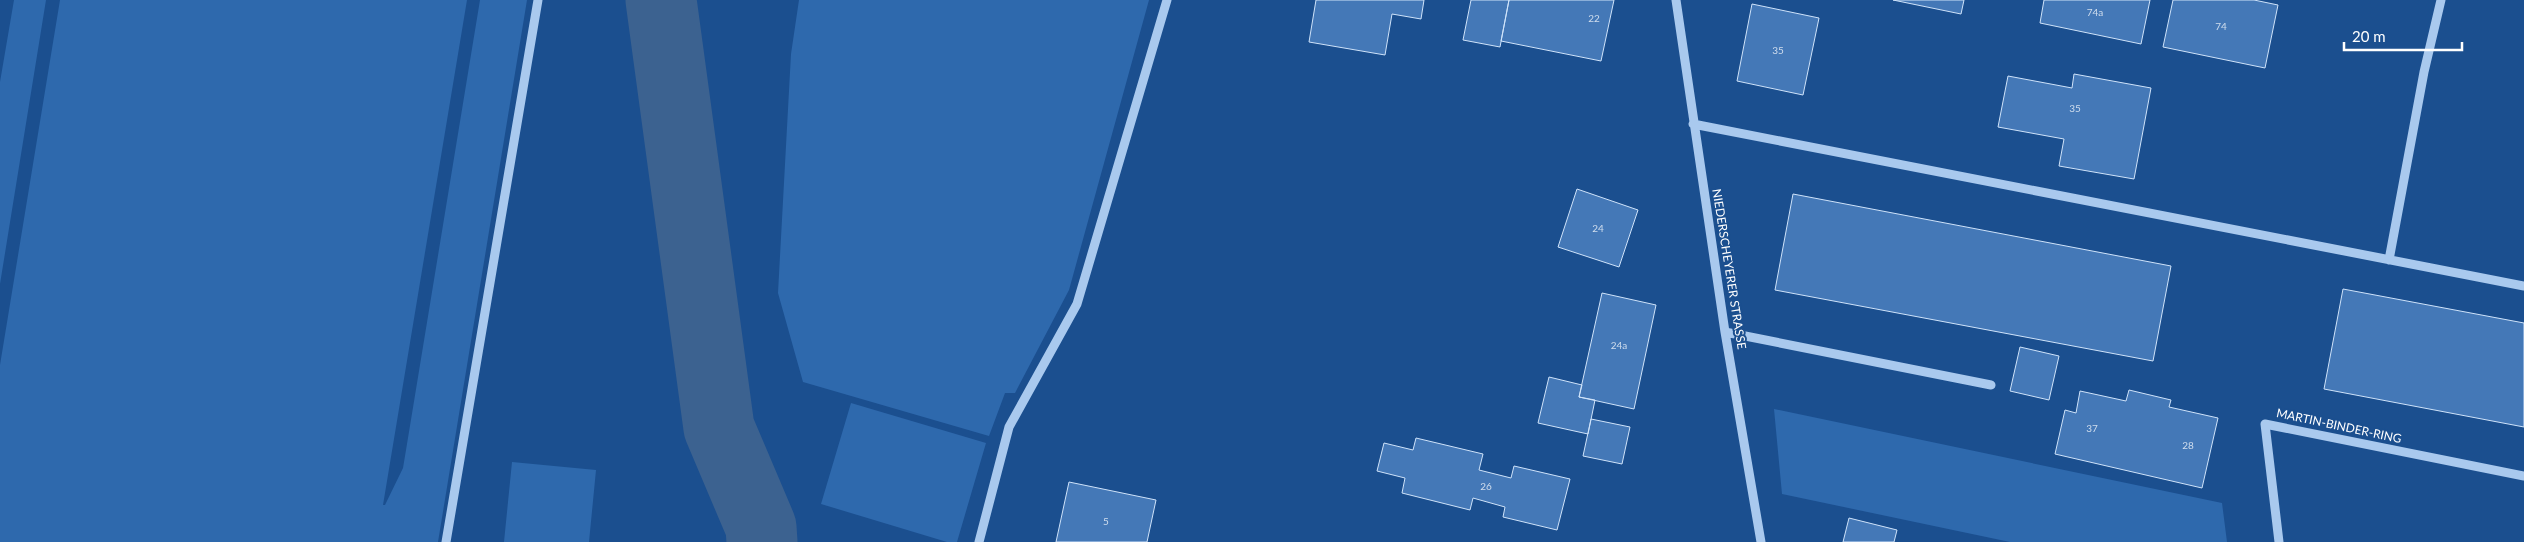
<svg xmlns="http://www.w3.org/2000/svg" width="2524" height="542" font-family="Lato,sans-serif">
  <rect width="100%" height="100%" fill="#1b4f8f"/>
  <path fill="#2e69ad" d="M 14,0 L 46,0 L 0,284 L 0,82 Z
    M 60,0 L 467,0 L 383,505 L 385,505 L 403,468 L 407,444 L 480,0 L 527,0 L 438,542 L 0,542 L 0,365 Z
    M 799,0 L 1149,0 L 1069,290 L 1015,393 L 1005,393 L 989,436 L 803,382 L 778,293 L 791,54 Z
    M 851,403 L 986,443 L 957,542 L 947,542 L 821,504 Z
    M 1774,409 L 2222,503 L 2227,542 L 2010,542 L 1782,494 Z
    M 512,462 L 596,470 L 589,542 L 504,542 Z"/>
  <g fill="none" stroke-linecap="round" stroke-linejoin="round">
    <path stroke="#3c6290" stroke-width="71" d="M 661,0 L 719,428 L 761,527 L 762,542"/>
  </g>
  <path fill="#4478b7" stroke="#cfe3fa" d="M 1316,0 L 1424,0 L 1421,19 L 1392,14 L 1385,55 L 1309,42 Z
    M 1471,0 L 1509,0 L 1500,47 L 1463,40 Z
    M 1509,0 L 1614,0 L 1601,61 L 1501,41 Z
    M 1893,0 L 1964,0 L 1961,14 Z
    M 2044,0 L 2150,0 L 2141,44 L 2040,23 Z
    M 2173,0 L 2254,0 L 2278,5 L 2265,68 L 2163,47 Z
    M 1752,4 L 1819,18 L 1803,95 L 1737,81 Z
    M 2074,74 L 2151,88 L 2134,179 L 2059,166 L 2064,139 L 1998,127 L 2008,76 L 2072,88 Z
    M 1577,189 L 1638,210 L 1619,267 L 1558,247 Z
    M 1793,194 L 2171,266 L 2153,361 L 1775,290 Z
    M 2343,289 L 2524,323 L 2524,427 L 2324,389 Z
    M 1602,293 L 1656,305 L 1634,409 L 1579,397 Z
    M 2020,347 L 2059,356 L 2049,400 L 2010,391 Z
    M 1549,377 L 1582,385 L 1579,397 L 1595,400 L 1588,434 L 1538,423 Z
    M 2129,390 L 2171,400 L 2169,407 L 2218,418 L 2202,488 L 2055,454 L 2065,410 L 2076,413 L 2080,391 L 2126,401 Z
    M 1591,419 L 1630,427 L 1622,464 L 1583,456 Z
    M 1416,438 L 1483,454 L 1479,470 L 1511,478 L 1514,466 L 1570,479 L 1557,530 L 1503,517 L 1505,507 L 1473,498 L 1470,510 L 1402,493 L 1405,478 L 1377,471 L 1384,443 L 1413,450 Z
    M 1069,482 L 1156,500 L 1147,542 L 1056,542 Z
    M 1849,518 L 1897,530 L 1894,542 L 1843,542 Z"/>
  <g fill="none" stroke-linecap="round" stroke-linejoin="round">
    <path stroke="#a9c9ee" stroke-width="9" d="M 1676,0 L 1725,332 L 1761,542
      M 1693,124 L 2524,286
      M 2389,260 L 2424,72 L 2441,0
      M 1725,332 L 1991,385
      M 446,542 L 538,0
      M 979,542 L 1009,427 L 1077,304 L 1167,0
      M 2279,542 L 2265,424 L 2524,476"/>
  </g>
  <g text-anchor="middle" stroke-width="4" stroke-linejoin="round" paint-order="stroke">
    <g font-size="10" fill="#d0dded">
      <text x="2095" y="16">74a</text>
      <text x="1594" y="22">22</text>
      <text x="2221" y="30">74</text>
      <text x="1778" y="54">35</text>
      <text x="2075" y="112">35</text>
      <text x="1598" y="232">24</text>
      <text x="1619" y="349">24a</text>
      <text x="2092" y="432">37</text>
      <text x="2188" y="449">28</text>
      <text x="1486" y="490">26</text>
      <text x="1106" y="525">5</text>
    </g>
    <g font-size="12" fill="#fff" stroke="#1b4f8f">
      <text transform="translate(1729 269) rotate(81)" y="4">NIEDERSCHEYERER STRASSE</text>
      <text transform="translate(2339 426) rotate(12)" y="4">MARTIN-BINDER-RING</text>
    </g>
  </g>
  <path d="M2344 42v8h118v-8" fill="none" stroke="#ffffff" stroke-width="2.5"/>
  <text x="2352" y="42" font-size="15" fill="#ffffff" stroke="#1b4f8f" stroke-width="4" paint-order="stroke">20 m</text>
</svg>
